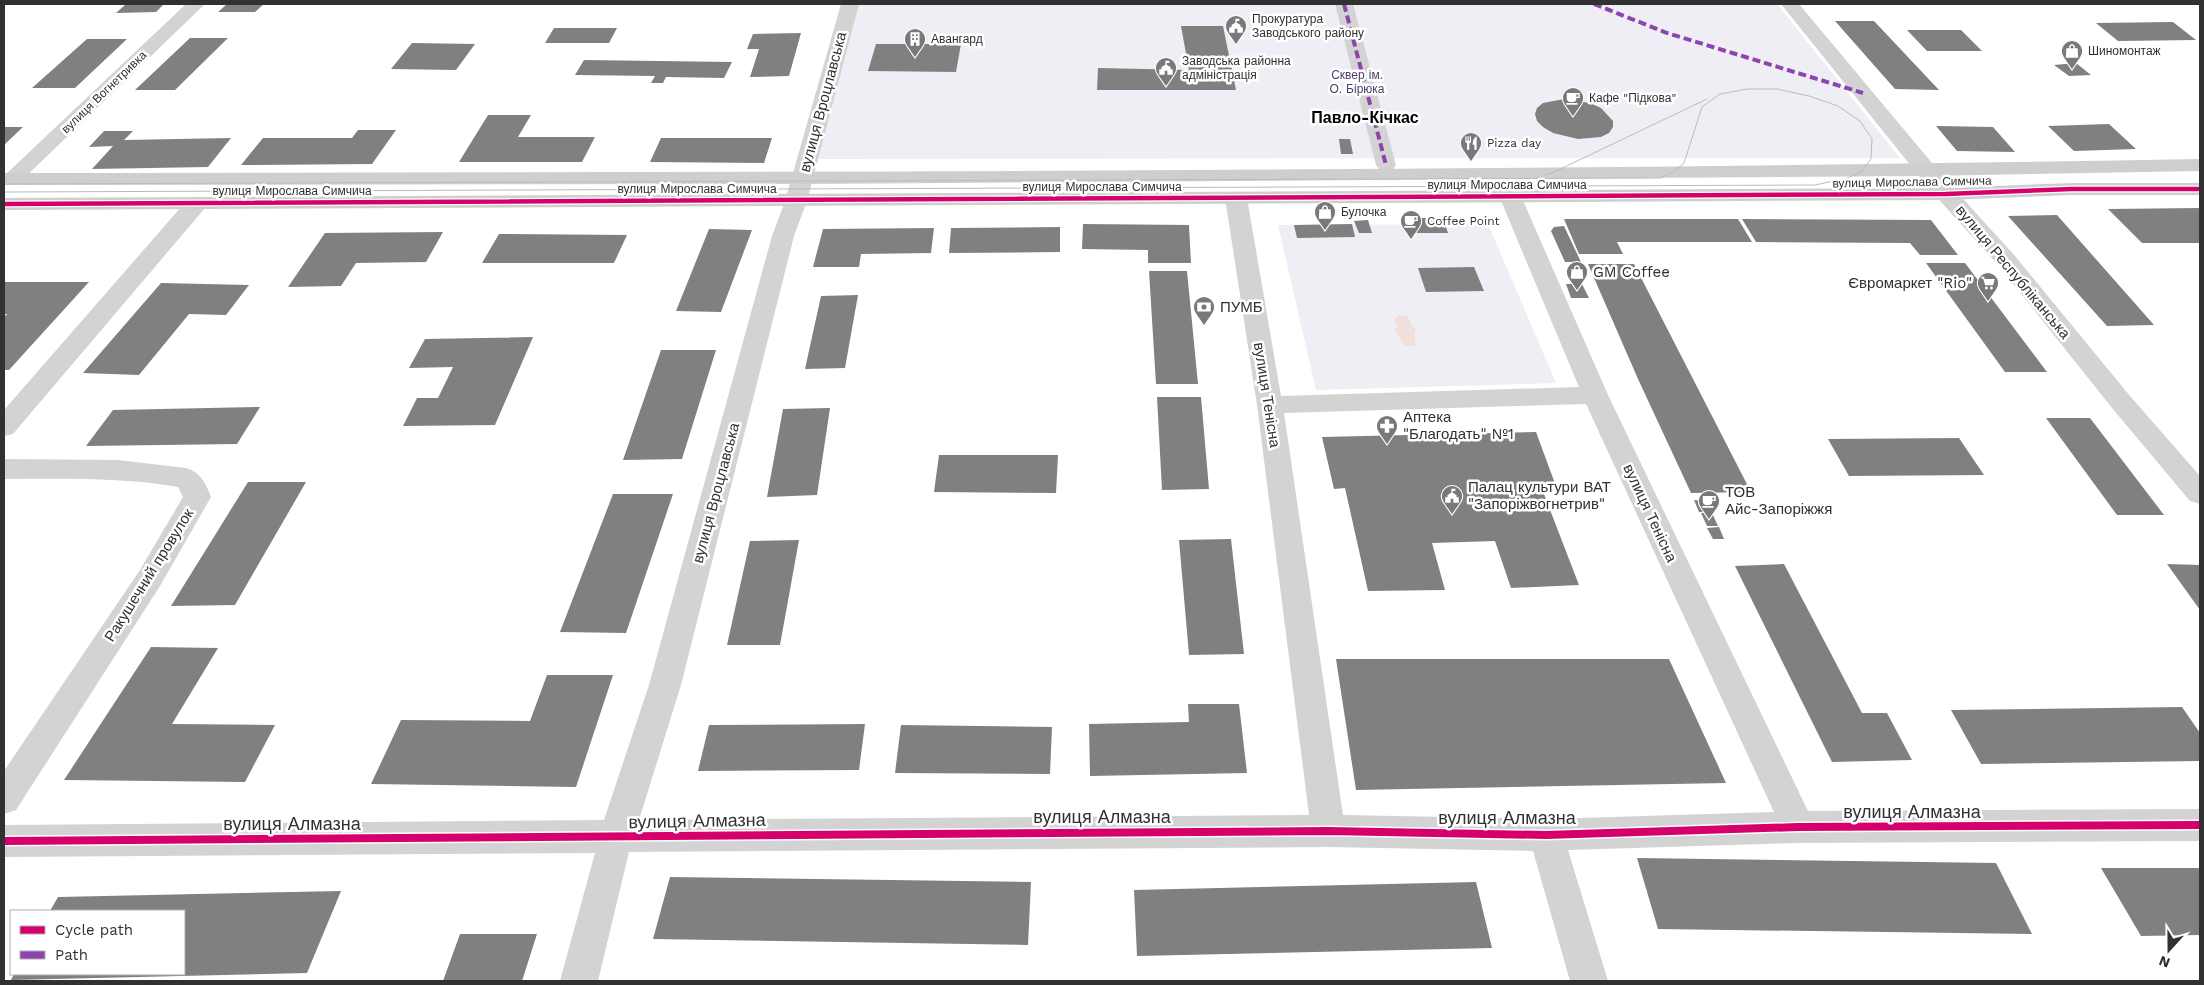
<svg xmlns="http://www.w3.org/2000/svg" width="2204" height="985" font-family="'Work Sans',sans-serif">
  <rect width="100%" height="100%" fill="#fff"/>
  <path fill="#f0eef5" d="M 850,4 L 1777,4 L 1900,158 L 814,159 Z
    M 1488,224 L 1556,383 L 1316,390 L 1278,225 Z"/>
  <path fill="#f2dfdc" d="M 1399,315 L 1407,316 L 1412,326 L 1416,329 L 1414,335 L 1416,346 L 1405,346 L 1395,331 L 1397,327 L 1394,319 Z"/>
  <path fill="#808080" d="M 126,4 L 164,4 L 156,12 L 116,13 Z
    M 227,4 L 264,4 L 255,12 L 218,12 Z
    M 1835,21 L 1874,21 L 1939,90 L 1895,89 Z
    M 2173,22 L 2196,40 L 2118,41 L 2096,23 Z
    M 1181,26 L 1223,26 L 1236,90 L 1097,90 L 1098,68 L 1189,70 Z
    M 554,28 L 617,28 L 609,43 L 545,43 Z
    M 1907,30 L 1961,30 L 1982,51 L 1927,51 Z
    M 801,33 L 789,76 L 750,77 L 759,49 L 747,49 L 753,34 Z
    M 190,38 L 228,38 L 175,90 L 135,90 Z
    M 87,39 L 127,39 L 75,88 L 32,88 Z
    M 412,43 L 475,44 L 456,70 L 391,69 Z
    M 876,44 L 961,44 L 956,72 L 868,71 Z
    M 584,60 L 732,62 L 724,78 L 666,77 L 663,83 L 651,83 L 655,76 L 575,75 Z
    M 2076,63 L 2091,75 L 2069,76 L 2054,65 Z
    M 1564,99 L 1590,103 L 1601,108 L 1613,121 L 1613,127 L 1609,133 L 1601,137 L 1578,139 L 1553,133 L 1543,127 L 1537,121 L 1535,114 L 1537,108 L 1543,103 Z
    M 488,115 L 531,115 L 518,137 L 595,137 L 582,162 L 459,162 Z
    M 2109,124 L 2136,149 L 2074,151 L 2048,126 Z
    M 1936,126 L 1993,127 L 2015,152 L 1957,151 Z
    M 4,127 L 23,127 L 4,145 Z
    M 358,130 L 396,130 L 372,164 L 241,165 L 263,138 L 352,138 Z
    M 104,131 L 133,131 L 124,140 L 231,138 L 208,167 L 92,169 L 113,146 L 89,147 Z
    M 661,138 L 772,138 L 764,163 L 650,162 Z
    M 1339,139 L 1350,139 L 1353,154 L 1341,154 Z
    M 2200,208 L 2200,243 L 2142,243 L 2108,209 Z
    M 2057,215 L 2154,325 L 2107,326 L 2008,216 Z
    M 1404,218 L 1443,218 L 1448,233 L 1408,233 Z
    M 1564,219 L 1738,219 L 1752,242 L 1617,242 L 1623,254 L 1579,254 Z
    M 1742,219 L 1931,220 L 1958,255 L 1920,255 L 1910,243 L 1756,242 Z
    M 1368,220 L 1372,233 L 1359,233 L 1354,221 Z
    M 1083,224 L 1189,225 L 1191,263 L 1148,263 L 1148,250 L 1082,249 Z
    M 1352,224 L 1355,237 L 1297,238 L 1294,225 Z
    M 1564,226 L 1581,262 L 1565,262 L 1551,231 L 1554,227 Z
    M 1060,227 L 1060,252 L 949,253 L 951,228 Z
    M 934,228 L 931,253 L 861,254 L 859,267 L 813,267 L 823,229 Z
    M 709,229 L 752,230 L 721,312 L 676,311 Z
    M 443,232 L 426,262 L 356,263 L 341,286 L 288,287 L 325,233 Z
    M 499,234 L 627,235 L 614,263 L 482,263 Z
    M 1926,263 L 1965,263 L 2047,372 L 2005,372 Z
    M 1588,264 L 1634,264 L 1751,492 L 1691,493 L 1638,379 Z
    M 1474,267 L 1484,291 L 1426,292 L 1418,268 Z
    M 1149,271 L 1187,271 L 1198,384 L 1156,384 Z
    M 4,282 L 89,282 L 9,370 L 4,370 L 4,317 L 7,314 L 4,314 Z
    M 161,283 L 249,285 L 226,315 L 189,314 L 139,375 L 83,373 Z
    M 1566,284 L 1582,284 L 1589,298 L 1571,298 Z
    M 858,295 L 845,368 L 805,369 L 821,296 Z
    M 533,337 L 495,425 L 403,426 L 417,398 L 438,398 L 453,367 L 409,368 L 425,339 Z
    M 661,350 L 716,350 L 682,459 L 623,460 Z
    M 1157,397 L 1201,397 L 1209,489 L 1162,490 Z
    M 260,407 L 237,444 L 86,446 L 113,410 Z
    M 830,408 L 817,495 L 767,497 L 783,409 Z
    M 2046,418 L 2090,418 L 2164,515 L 2117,515 Z
    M 1536,432 L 1557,489 L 1542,489 L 1579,585 L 1511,588 L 1495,541 L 1432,543 L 1445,590 L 1368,591 L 1345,488 L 1334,489 L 1322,437 Z
    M 1959,438 L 1984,475 L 1849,476 L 1828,439 Z
    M 939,455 L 1058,455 L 1056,493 L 934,492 Z
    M 248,482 L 306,482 L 235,605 L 171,606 Z
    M 613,494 L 673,494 L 626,633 L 560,632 Z
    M 1694,500 L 1707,501 L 1712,512 L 1699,512 Z
    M 1701,513 L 1712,513 L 1718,526 L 1707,526 Z
    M 1719,527 L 1724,539 L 1713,539 L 1707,528 Z
    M 1231,539 L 1244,654 L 1189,655 L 1179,540 Z
    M 799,540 L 780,645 L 727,645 L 750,541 Z
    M 1784,564 L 1862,713 L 1887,713 L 1912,760 L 1832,762 L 1735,566 Z
    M 2167,564 L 2200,565 L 2200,610 Z
    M 151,647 L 218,648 L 172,724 L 275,725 L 245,782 L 64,780 Z
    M 1336,659 L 1669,659 L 1726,783 L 1356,790 Z
    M 547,675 L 613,675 L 576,787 L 371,784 L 401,720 L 530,721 Z
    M 1188,704 L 1239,704 L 1247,773 L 1090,776 L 1089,724 L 1189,722 Z
    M 2182,707 L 2200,733 L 2200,761 L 1981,764 L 1951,710 Z
    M 865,724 L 859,770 L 698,771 L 709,725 Z
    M 901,725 L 1052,727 L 1050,774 L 895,773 Z
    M 1637,858 L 1996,863 L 2032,934 L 1658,929 Z
    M 2101,868 L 2200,868 L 2200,935 L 2141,936 Z
    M 670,877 L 1031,882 L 1028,945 L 653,939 Z
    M 1476,882 L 1492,948 L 1137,956 L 1134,890 Z
    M 341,891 L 307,973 L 11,980 L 14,974 L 184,974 L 184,911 L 50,911 L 58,897 Z
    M 460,934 L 537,934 L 522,981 L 443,981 Z"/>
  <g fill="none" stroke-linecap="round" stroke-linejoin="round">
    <path fill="#d3d3d3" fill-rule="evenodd" d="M 186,4 L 205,4 L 19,183 L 12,185 L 5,183 L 5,175 Z
      M 841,4 L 859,4 L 807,201 L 794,236 L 681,685 L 639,820 L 1309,815 L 1257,405 L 1225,198 L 1228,193 L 1236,192 L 1244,193 L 1247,198 L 1281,396 L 1579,387 L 1499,196 L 1502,191 L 1510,190 L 1518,191 L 1521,196 L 1608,395 L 1808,811 L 2200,809 L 2200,841 L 1798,843 L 1568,850 L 1608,981 L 1570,981 L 1533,851 L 1328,847 L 629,852 L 598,981 L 560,981 L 595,853 L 4,857 L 4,825 L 604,820 L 649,685 L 772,236 L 785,201 ZM 1586,404 L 1774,812 L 1546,819 L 1343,815 L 1284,413 Z
      M 1335,4 L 1353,4 L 1396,165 L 1393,169 L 1386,171 L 1379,169 L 1376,165 Z
      M 1781,4 L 1799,4 L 1947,181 L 2015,256 L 2130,396 L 2200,476 L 2200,504 L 2190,501 L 2112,408 L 1999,266 L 1931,191 Z
      M 197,197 L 205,198 L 208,203 L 205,208 L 13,434 L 4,436 L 4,410 L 189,198 Z
      M 4,459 L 118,460 L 186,468 C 200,472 206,483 211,497 L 160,586 L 16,810 L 4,814 L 4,771 L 140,570 L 183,497 L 178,487 C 120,477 62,479 4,479 Z"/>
    <path fill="#cecece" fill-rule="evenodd" d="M 2200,159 L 2200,171 L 1926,176 L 802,184 L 4,185 L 4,173 C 736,172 1468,172 2200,159 Z
      M 2072,183 L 2200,183 L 2200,195 L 2072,195 L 1946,200 L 4,210 L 4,198 L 1946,188 Z"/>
    <path stroke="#bbb" stroke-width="1" d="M 1544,175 L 1552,173 L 1707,99
      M 4,184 L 1661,178 L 1675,171 L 1684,163 L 1702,107 L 1720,94 L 1747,89 L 1777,89 L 1809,96 L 1838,106 L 1860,121 L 1872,139 L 1871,159 L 1861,172 L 1848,178 L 1815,185 L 4,192"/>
    <path stroke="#8e44ad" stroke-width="4" stroke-dasharray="8 4" stroke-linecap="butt" d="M 1344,4 L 1386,165
      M 1594,4 L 1667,33 L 1863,93"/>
    <g stroke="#fff" stroke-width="7">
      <path id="cycleway-far1" d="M 4,204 L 1946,194 L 2072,189 L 2200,189"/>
    </g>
    <g stroke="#fff" stroke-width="11">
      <path id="cycleway" d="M 4,841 L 1328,831 L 1546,835 L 1798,827 L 2200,825"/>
    </g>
    <use href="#cycleway-far1" stroke="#d6006c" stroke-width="4.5"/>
    <use href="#cycleway" stroke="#d6006c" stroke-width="8"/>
  </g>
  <defs>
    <g id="civic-pin" transform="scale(1.125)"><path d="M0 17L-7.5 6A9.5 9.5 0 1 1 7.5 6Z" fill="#797979" stroke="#fff"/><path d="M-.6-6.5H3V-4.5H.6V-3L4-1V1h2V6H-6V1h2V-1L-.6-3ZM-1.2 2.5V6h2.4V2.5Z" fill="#fff"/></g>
    <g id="building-pin" transform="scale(1.125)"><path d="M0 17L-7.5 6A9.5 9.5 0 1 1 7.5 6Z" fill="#797979" stroke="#fff"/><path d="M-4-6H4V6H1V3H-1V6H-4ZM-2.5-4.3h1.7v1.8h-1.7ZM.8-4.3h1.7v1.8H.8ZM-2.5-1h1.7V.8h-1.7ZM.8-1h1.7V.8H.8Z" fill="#fff"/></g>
    <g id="shop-pin" transform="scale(1.125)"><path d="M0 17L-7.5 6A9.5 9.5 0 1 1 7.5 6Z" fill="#797979" stroke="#fff"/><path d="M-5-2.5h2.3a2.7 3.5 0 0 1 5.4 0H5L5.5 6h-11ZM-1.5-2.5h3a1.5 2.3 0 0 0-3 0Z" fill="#fff"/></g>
    <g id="cafe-pin" transform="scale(1.125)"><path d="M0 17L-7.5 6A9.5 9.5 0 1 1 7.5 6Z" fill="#797979" stroke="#fff"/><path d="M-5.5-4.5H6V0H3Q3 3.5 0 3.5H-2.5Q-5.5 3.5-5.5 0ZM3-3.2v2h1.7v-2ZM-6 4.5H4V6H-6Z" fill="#fff"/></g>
    <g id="restaurant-pin" transform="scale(1.125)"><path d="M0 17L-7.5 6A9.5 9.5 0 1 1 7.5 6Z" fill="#797979" stroke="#fff"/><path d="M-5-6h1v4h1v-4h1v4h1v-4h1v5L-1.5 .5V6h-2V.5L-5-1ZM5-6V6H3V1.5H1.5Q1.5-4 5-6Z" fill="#fff"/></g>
    <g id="supermarket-pin" transform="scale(1.125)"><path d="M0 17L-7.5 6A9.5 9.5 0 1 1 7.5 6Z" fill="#797979" stroke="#fff"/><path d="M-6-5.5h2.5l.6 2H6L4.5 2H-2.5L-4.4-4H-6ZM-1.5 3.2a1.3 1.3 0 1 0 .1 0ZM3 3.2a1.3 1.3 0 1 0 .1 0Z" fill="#fff"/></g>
    <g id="bank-pin" transform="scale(1.125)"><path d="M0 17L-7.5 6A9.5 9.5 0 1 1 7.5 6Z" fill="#797979" stroke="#fff"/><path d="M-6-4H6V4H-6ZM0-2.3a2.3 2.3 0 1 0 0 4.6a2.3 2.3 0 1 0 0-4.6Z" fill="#fff"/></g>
    <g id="pharmacy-pin" transform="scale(1.125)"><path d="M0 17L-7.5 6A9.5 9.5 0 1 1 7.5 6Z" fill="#797979" stroke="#fff"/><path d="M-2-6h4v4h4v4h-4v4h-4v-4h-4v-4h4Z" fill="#fff"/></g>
  </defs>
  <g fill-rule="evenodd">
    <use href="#civic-pin" x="1236" y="26"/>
    <use href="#building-pin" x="915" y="39"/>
    <use href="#shop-pin" x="2072" y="51"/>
    <use href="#civic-pin" x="1166" y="68"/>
    <use href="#cafe-pin" x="1573" y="98"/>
    <use href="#restaurant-pin" x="1471" y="143"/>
    <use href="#shop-pin" x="1325" y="212"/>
    <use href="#cafe-pin" x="1411" y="221"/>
    <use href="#shop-pin" x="1577" y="272"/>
    <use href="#supermarket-pin" x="1988" y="283"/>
    <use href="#bank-pin" x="1204" y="307"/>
    <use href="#pharmacy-pin" x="1387" y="426"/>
    <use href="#civic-pin" x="1452" y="496"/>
    <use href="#cafe-pin" x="1709" y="501"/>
  </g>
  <g text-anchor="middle" stroke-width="5" stroke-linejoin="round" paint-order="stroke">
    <g font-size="12" fill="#313131" stroke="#fff" text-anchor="start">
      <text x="1252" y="23">Прокуратура<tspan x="1252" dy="14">Заводського району</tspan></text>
      <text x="931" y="43">Авангард</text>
      <text x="2088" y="55">Шиномонтаж</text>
      <text x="1182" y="65">Заводська районна<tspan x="1182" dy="14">адміністрація</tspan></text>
      <text x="1589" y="102">Кафе "Підкова"</text>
      <text x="1487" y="147">Pizza day</text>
      <text x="1341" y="216">Булочка</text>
      <text x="1427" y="225">Coffee Point</text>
    </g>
    <g font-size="12" fill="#4c3f6b" stroke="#fff">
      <text x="1357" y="79">Сквер ім.<tspan x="1357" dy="14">О. Бірюка</tspan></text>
    </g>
    <g font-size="12" fill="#313131" stroke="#fff">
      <text transform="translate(104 92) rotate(-44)" y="4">вулиця Вогнетривка</text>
      <text transform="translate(1912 182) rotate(-1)" y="4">вулиця Мирослава Симчича</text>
      <text x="1507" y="189">вулиця Мирослава Симчича</text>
      <text x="1102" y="191">вулиця Мирослава Симчича</text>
      <text x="697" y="193">вулиця Мирослава Симчича</text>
      <text x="292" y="195">вулиця Мирослава Симчича</text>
    </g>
    <g font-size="15" fill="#313131" stroke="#fff">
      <text transform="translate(823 102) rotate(-75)" y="5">вулиця Вроцлавська</text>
      <text transform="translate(2013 272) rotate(50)" y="5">вулиця Республіканська</text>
      <text transform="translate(1267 395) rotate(81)" y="5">вулиця Тенісна</text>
      <text transform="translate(716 493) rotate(-75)" y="5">вулиця Вроцлавська</text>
      <text transform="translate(1650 513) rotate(65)" y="5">вулиця Тенісна</text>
      <text transform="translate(149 575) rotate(-58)" y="5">Ракушечний провулок</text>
    </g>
    <g font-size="15" fill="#313131" stroke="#fff" text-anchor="start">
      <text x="1593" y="277">GM Coffee</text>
      <text x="1972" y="288" text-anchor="end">Євромаркет "Rio"</text>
      <text x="1220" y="312">ПУМБ</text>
      <text x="1403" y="422">Аптека<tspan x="1403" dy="17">"Благодать" №1</tspan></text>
      <text x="1468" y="492">Палац культури ВАТ<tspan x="1468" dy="17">"Запоріжвогнетрив"</tspan></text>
      <text x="1725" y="497">ТОВ<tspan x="1725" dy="17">Айс-Запоріжжя</tspan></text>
    </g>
    <g font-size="16" font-weight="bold" fill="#000" stroke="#fff">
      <text x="1365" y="123">Павло-Кічкас</text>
    </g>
    <g font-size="18" fill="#313131" stroke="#fff">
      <text x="1912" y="818">вулиця Алмазна</text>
      <text x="1102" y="823">вулиця Алмазна</text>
      <text x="1507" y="824">вулиця Алмазна</text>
      <text transform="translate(697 821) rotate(-1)" y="6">вулиця Алмазна</text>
      <text x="292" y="830">вулиця Алмазна</text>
    </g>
  </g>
  <rect width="2204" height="985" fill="none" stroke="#313131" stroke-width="10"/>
  <rect x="10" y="910" width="175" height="65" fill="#ffffff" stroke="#adadad"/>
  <rect x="20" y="926" width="25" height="8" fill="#d6006c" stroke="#adadad"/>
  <text x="55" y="935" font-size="15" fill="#313131">Cycle path</text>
  <rect x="20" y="951" width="25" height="8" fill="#8e44ad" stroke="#adadad"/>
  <text x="55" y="960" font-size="15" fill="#313131">Path</text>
  <g transform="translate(2169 950) rotate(201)" stroke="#ffffff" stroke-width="4" paint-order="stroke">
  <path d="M0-4L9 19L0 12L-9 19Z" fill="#313131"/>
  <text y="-8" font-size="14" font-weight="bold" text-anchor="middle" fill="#313131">N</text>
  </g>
</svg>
